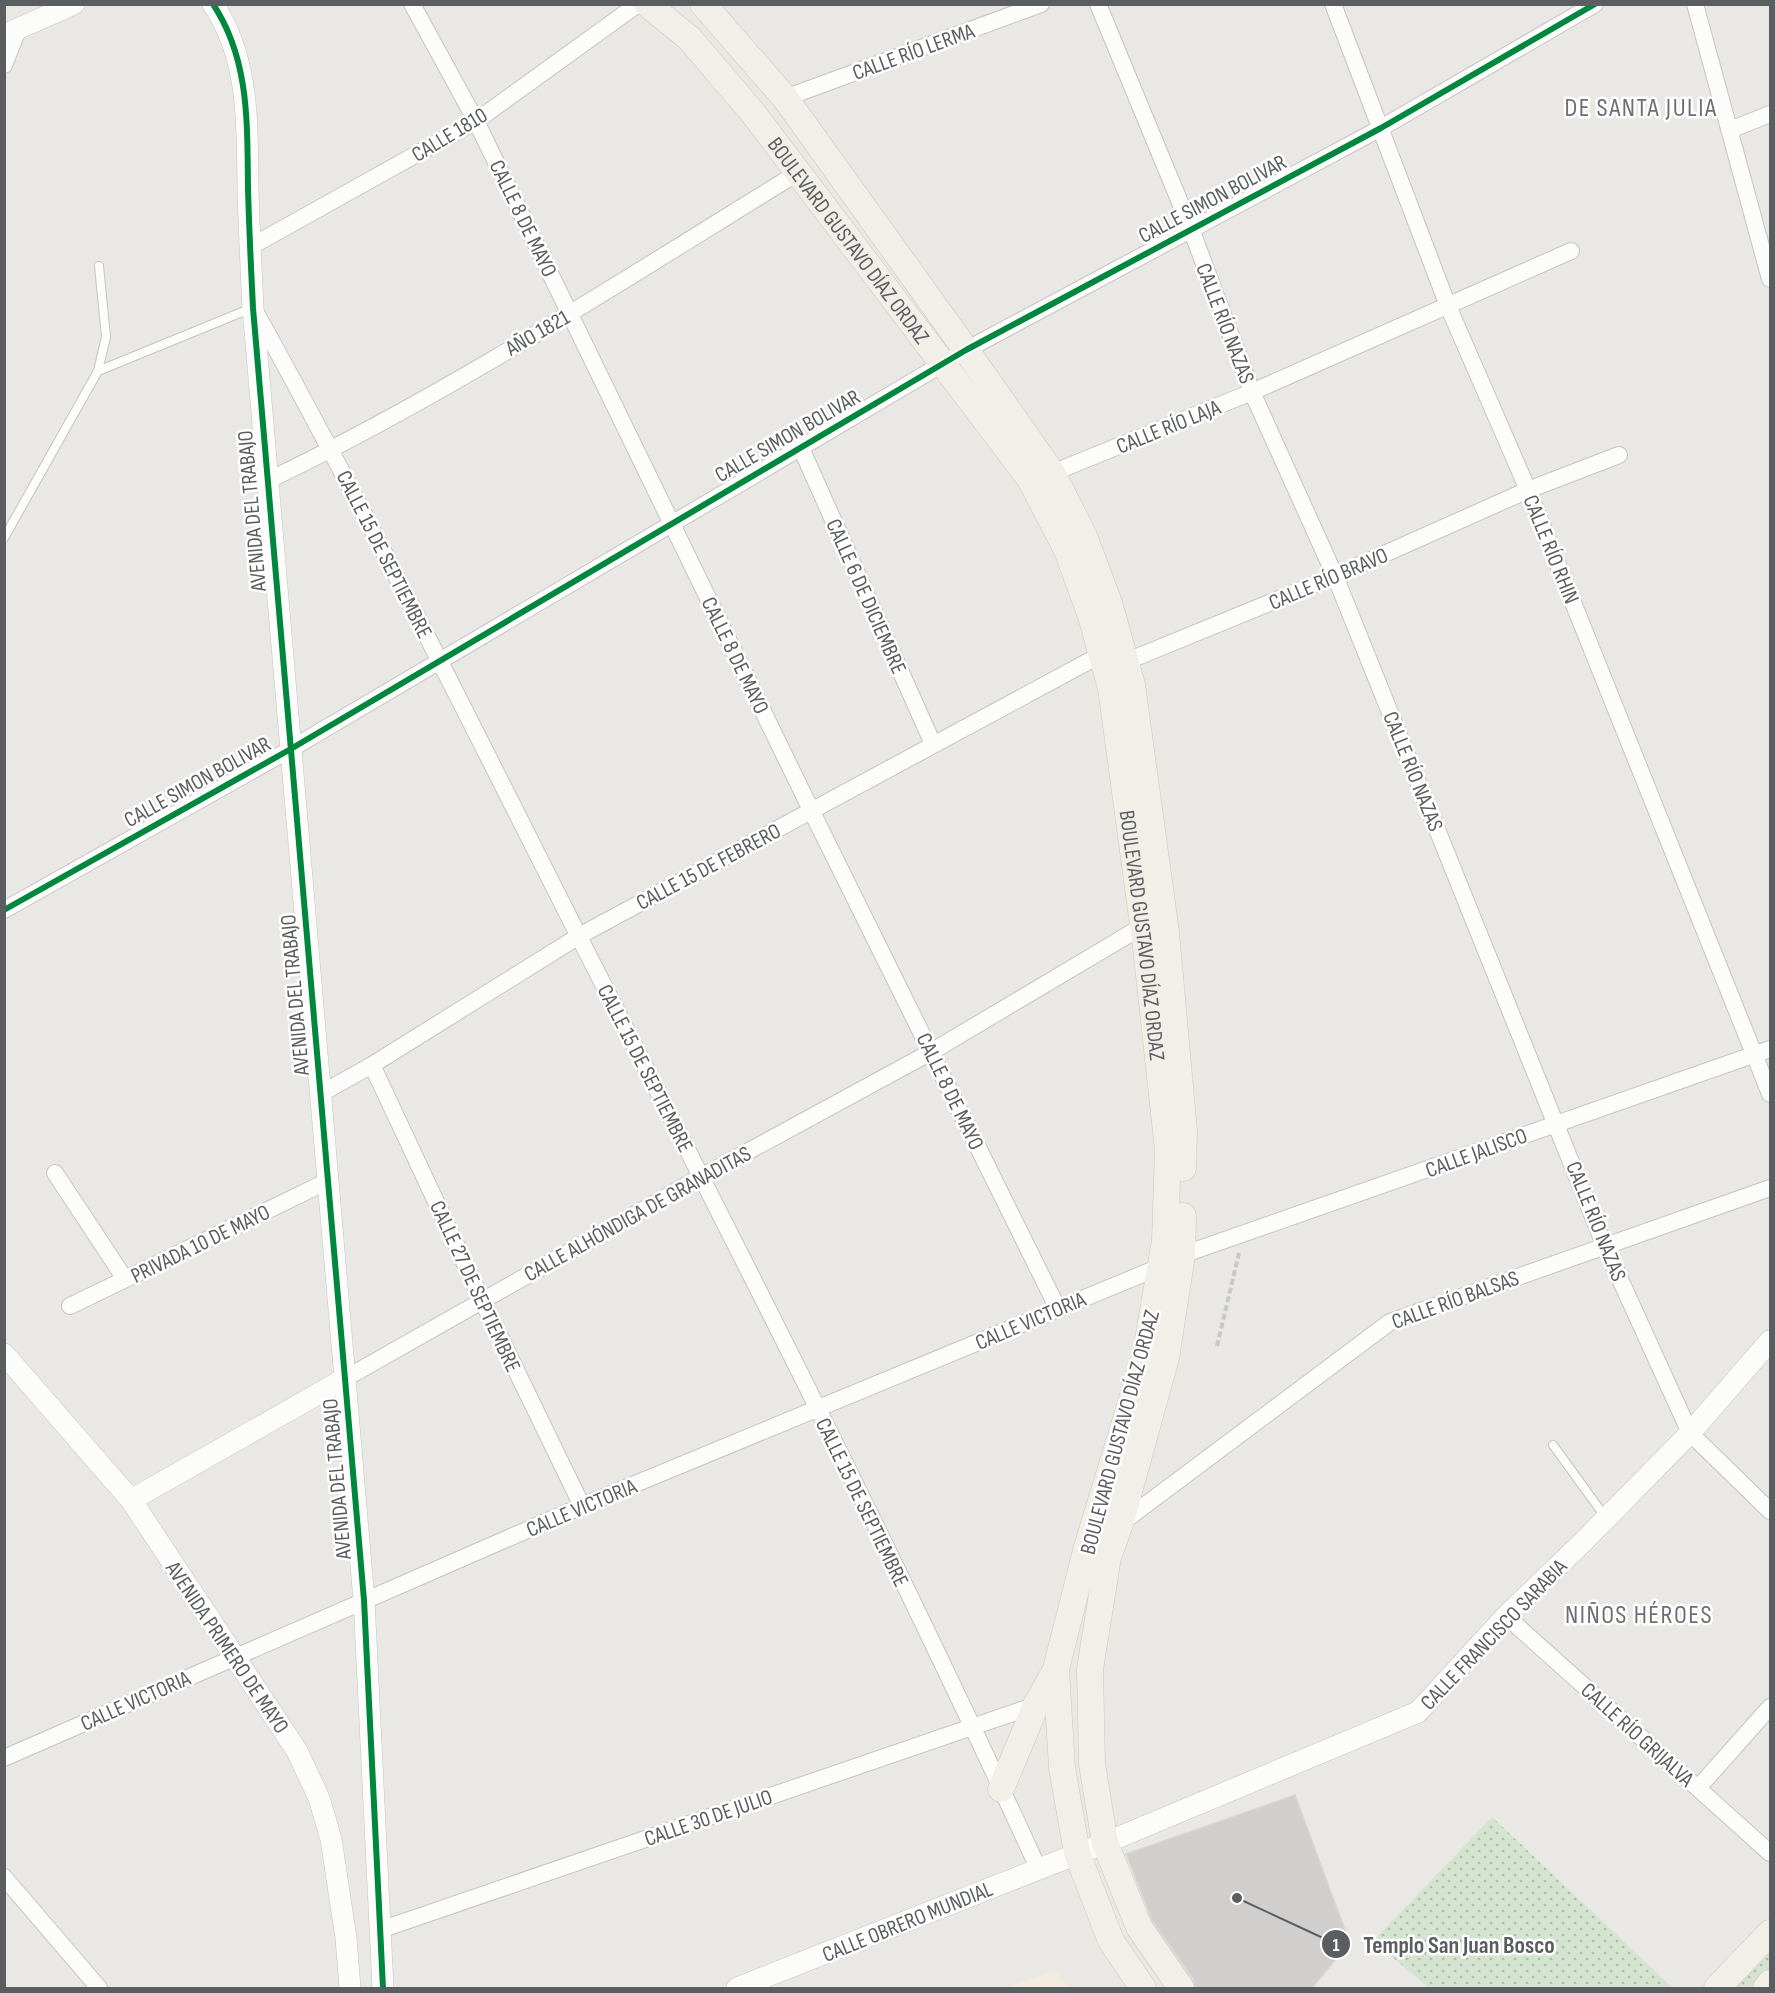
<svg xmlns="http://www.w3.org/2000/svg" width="1775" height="1993" font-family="'Sofia Sans Condensed',sans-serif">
  <defs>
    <pattern id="park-dots" width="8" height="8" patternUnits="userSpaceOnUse" patternTransform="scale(1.5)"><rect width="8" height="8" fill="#d5e4d1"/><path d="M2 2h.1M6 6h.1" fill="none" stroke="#b0bcad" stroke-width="1.8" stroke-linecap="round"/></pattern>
  </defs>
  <rect width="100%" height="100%" fill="#eae8e4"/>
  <path fill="#f2ecde" d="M 1054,1970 L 1069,1988 L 1007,1988 Z"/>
  <path fill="url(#park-dots)" d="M 1492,1817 L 1673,1988 L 1429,1988 L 1373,1941 Z
    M 1770,1941 L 1770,1978 L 1760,1988 L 1725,1988 Z"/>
  <path fill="#d0cfcd" stroke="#d9d7d4" stroke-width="1.5" d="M 1295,1795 L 1350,1943 L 1311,1989 L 1196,1989 L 1193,1979 L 1152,1920 L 1126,1854 Z"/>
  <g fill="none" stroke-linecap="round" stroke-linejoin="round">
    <g stroke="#c4c4c4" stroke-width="10">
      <path id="service" d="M 98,371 L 252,308
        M 4,538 L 98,371 L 106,337 L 99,266
        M 1553,1445 L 1606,1518"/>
    </g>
    <g stroke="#c4c4c4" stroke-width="18">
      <path id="minor" d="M 412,4 L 476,121 L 811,810 L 1057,1307
        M 1098,4 L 1191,229 L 1252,392 L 1335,576 L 1604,1244 L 1690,1433 L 1770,1511
        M 1333,4 L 1448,306 L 1528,490 L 1770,1094
        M 1695,4 L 1770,279
        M 4,65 L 19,27
        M 785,98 L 1041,4
        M 1730,130 L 1770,114
        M 250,247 L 476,121 L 638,4
        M 255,311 C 377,531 487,756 601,980 C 751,1274 901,1568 1038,1868
        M 801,448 L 933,744
        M 1052,473 L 1252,392 L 1571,251
        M 267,481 C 452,392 625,279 799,172
        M 1125,662 L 1335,576 L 1528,490 L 1619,455
        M 4,910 L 289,750 L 966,350 L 1381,128 L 1595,4
        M 372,1065 L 482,1300 L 582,1506
        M 322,1093 L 372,1065 L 579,936 L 1102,654
        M 55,1173 L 125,1279
        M 1182,1255 L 1770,1049
        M 70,1306 L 330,1180
        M 346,1378 L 701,1177 L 931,1052 L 1143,926
        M 1120,1524 L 1390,1322 L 1770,1188
        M 1506,1616 L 1770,1853
        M 4,1758 L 582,1506 L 1162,1266
        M 1698,1788 L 1770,1707
        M 4,1877 L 99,1988
        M 380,1930 L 1036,1705"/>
    </g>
    <g stroke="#c4c4c4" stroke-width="22">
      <path id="tertiary" d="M 213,4 C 250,60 247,124 248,188 C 249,228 251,268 253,308 L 364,1600 L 383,1988
        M 4,35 L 74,4
        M 4,1354 L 131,1500 L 297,1751 L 319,1798 L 331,1839 L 346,1938 L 350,1988
        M 131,1500 L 346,1378
        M 737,1988 L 1105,1843 L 1418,1712 L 1506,1616 L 1584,1541 L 1690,1433 L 1770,1341"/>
    </g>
    <g stroke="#cfc6b5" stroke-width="27">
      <g id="primary">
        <path id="s1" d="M 647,4 L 689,38 L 753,113 L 1030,479 L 1067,550 L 1091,616 L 1111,688 L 1146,947 L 1168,1150 L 1165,1241 L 1145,1357 L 1087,1547 L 1056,1669 L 1062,1768 L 1077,1853 L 1111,1941 L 1143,1988"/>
        <path d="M 703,4 L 785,98 L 966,350 L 1052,473 L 1084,536 L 1109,603 L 1132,685 L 1166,932 L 1184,1131 L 1183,1168"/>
        <path d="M 1001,1789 L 1036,1705 L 1056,1670"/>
        <path d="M 1181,1988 L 1139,1927 L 1105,1843 L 1092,1764 L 1090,1669 L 1108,1557 L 1120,1524 L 1166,1358 L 1182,1255 L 1183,1216"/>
        <path d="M 1717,1988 L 1770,1933"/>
        <path d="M 1766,1988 L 1770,1983"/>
      </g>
    </g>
    <path stroke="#c5c9c7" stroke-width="4" stroke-dasharray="6 3" stroke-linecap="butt" d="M 1217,1346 L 1239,1253"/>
    <use href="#service" stroke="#fcfcfb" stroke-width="8"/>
    <use href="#minor" stroke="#fcfcfb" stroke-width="16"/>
    <use href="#tertiary" stroke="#fcfcfb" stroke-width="21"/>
    <use href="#primary" stroke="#f1efe7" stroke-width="26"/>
    <g stroke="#fff" stroke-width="10">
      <path id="cycleway" d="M 213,4 C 250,60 247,124 248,188 C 249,228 251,268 253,308 L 364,1600 L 383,1988
        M 4,910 L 289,750 L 966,350 L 1381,128 L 1595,4"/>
    </g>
    <use href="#cycleway" stroke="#00873e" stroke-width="6"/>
  </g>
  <g text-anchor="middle" stroke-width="5" stroke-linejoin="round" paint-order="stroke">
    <g font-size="22" fill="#5b5e61" stroke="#fff">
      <text transform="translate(913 51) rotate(-20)" y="8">CALLE RÍO LERMA</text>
      <text transform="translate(449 134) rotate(-31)" y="8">CALLE 1810</text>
      <text transform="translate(1212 198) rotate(-28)" y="8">CALLE SIMON BOLIVAR</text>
      <text transform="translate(524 218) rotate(64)" y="8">CALLE 8 DE MAYO</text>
      <text dy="8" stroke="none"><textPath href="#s1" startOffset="312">BOULEVARD GUSTAVO DÍAZ ORDAZ</textPath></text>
      <text transform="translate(1226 323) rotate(69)" y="8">CALLE RÍO NAZAS</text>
      <text transform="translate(537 332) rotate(-30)" y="8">AÑO 1821</text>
      <text transform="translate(1168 426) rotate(-22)" y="8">CALLE RÍO LAJA</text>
      <text transform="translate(787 435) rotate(-30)" y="8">CALLE SIMON BOLIVAR</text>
      <text transform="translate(251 511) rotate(-95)" y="8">AVENIDA DEL TRABAJO</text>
      <text transform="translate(1552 549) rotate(68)" y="8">CALLE RÍO RHIN</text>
      <text transform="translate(385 554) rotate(63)" y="8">CALLE 15 DE SEPTIEMBRE</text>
      <text transform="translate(1328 578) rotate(-23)" y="8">CALLE RÍO BRAVO</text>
      <text transform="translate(867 596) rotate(66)" y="8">CALLE 6 DE DICIEMBRE</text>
      <text transform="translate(736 655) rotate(64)" y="8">CALLE 8 DE MAYO</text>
      <text transform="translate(1414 771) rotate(68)" y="8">CALLE RÍO NAZAS</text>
      <text transform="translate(197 781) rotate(-29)" y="8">CALLE SIMON BOLIVAR</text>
      <text transform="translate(708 866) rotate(-28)" y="8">CALLE 15 DE FEBRERO</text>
      <text dy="8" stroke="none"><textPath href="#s1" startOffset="1086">BOULEVARD GUSTAVO DÍAZ ORDAZ</textPath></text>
      <text transform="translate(294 995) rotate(-95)" y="8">AVENIDA DEL TRABAJO</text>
      <text transform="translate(646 1068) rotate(63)" y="8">CALLE 15 DE SEPTIEMBRE</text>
      <text transform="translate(951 1091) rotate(64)" y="8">CALLE 8 DE MAYO</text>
      <text transform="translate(1476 1152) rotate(-20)" y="8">CALLE JALISCO</text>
      <text transform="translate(637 1213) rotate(-29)" y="8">CALLE ALHÓNDIGA DE GRANADITAS</text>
      <text transform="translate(1597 1221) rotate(68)" y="8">CALLE RÍO NAZAS</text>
      <text transform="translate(200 1243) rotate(-26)" y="8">PRIVADA 10 DE MAYO</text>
      <text transform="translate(476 1286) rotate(65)" y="8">CALLE 27 DE SEPTIEMBRE</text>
      <text transform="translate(1455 1299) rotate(-20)" y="8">CALLE RÍO BALSAS</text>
      <text transform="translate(1030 1320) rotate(-23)" y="8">CALLE VICTORIA</text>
      <text transform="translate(1119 1432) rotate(-75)" y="8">BOULEVARD GUSTAVO DÍAZ ORDAZ</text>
      <text transform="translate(336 1479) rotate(-95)" y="8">AVENIDA DEL TRABAJO</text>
      <text transform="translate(863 1502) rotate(64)" y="8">CALLE 15 DE SEPTIEMBRE</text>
      <text transform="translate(581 1507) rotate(-23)" y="8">CALLE VICTORIA</text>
      <text transform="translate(1493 1634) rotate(-46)" y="8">CALLE FRANCISCO SARABIA</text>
      <text transform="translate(228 1647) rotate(56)" y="8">AVENIDA PRIMERO DE MAYO</text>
      <text transform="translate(135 1700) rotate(-24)" y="8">CALLE VICTORIA</text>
      <text transform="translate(1638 1734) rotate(42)" y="8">CALLE RÍO GRIJALVA</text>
      <text transform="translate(708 1817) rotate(-19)" y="8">CALLE 30 DE JULIO</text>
      <text transform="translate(907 1921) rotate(-22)" y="8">CALLE OBRERO MUNDIAL</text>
    </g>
    <g font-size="26" letter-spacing="1.5" fill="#6c7073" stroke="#fff">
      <text x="1641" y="116">DE SANTA JULIA</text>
      <text x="1639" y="1623">NIÑOS HÉROES</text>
    </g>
  </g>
  <path fill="none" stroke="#5b5e61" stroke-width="2" d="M1237 1898L1336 1944"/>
  <g fill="#5b5e61" stroke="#fff" stroke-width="2">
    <circle cx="1237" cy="1898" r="6"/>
    <circle cx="1336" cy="1944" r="15"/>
  </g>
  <g font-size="18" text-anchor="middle" font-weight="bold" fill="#fff">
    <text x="1336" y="1951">1</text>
  </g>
  <g font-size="24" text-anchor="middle" font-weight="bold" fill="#5b5e61" stroke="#fff" stroke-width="5" stroke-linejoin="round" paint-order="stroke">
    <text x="1459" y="1953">Templo San Juan Bosco</text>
  </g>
  <rect width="1775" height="1993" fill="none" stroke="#5b5e61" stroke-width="12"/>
</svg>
